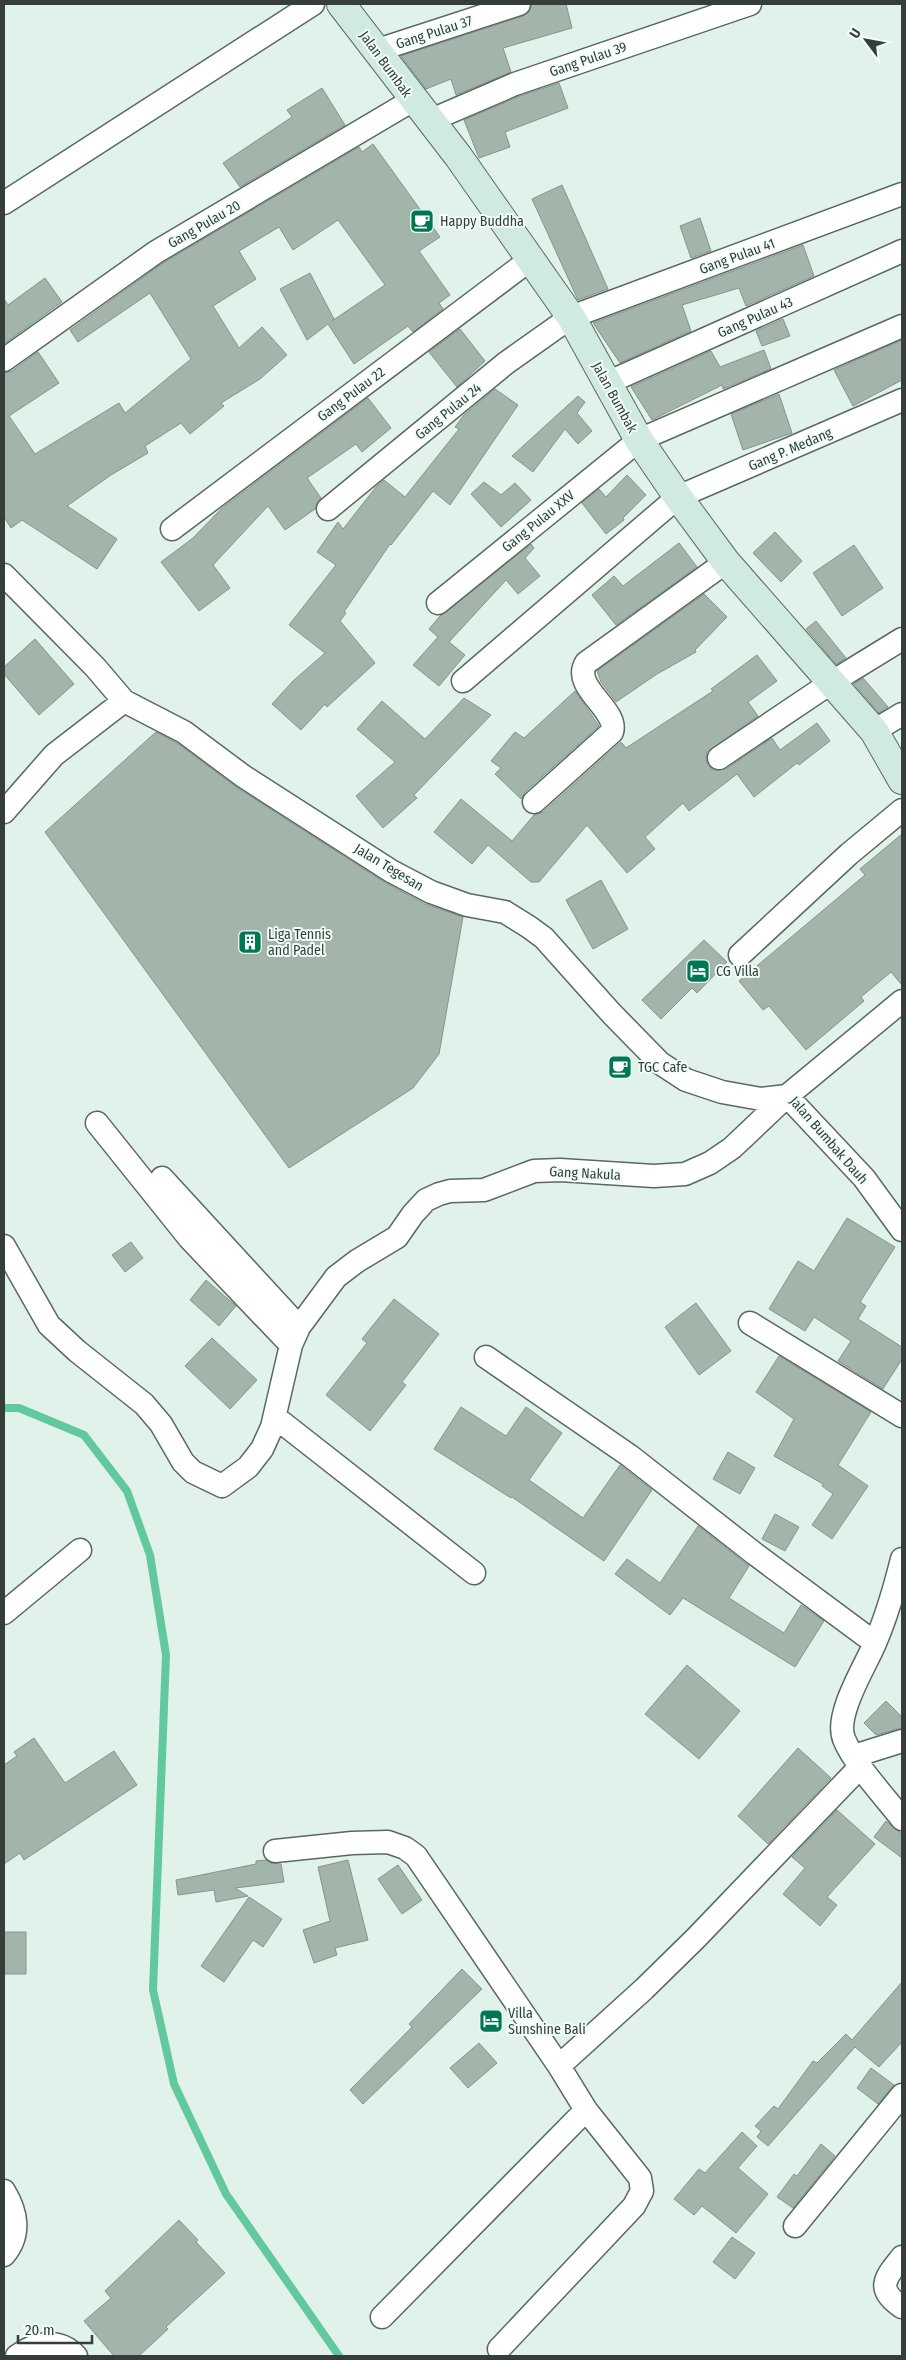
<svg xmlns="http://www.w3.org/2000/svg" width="906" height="2360" font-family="'Fira Sans Condensed',sans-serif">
  <rect width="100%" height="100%" fill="#e0f2e9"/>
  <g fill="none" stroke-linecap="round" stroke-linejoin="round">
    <path stroke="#62c89d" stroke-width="8" d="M 4,1408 L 19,1408 L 84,1435 L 127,1491 L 150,1555 L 166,1655 L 153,1990 L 174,2084 L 226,2194 L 339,2356"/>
  </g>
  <path fill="#a3b4ab" stroke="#84958d" d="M 532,4 L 566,4 L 572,28 L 503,48 L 511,72 L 456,95 L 451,79 L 426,89 L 401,56 L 523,16 L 529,12 Z
    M 559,83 L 568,108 L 505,132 L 510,147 L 479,158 L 464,120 L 520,96 Z
    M 322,88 L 345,125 L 240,187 L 223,163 L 292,117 L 287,110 Z
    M 373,144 L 440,237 L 419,251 L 450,295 L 439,303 L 443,309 L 413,332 L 408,326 L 354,364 L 328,324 L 307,340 L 280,289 L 310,273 L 334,319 L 332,321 L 385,285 L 338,220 L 293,250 L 279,227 L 239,251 L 256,279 L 213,306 L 239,348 L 262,327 L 287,355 L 260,379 L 221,403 L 224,406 L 190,434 L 181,423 L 145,446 L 148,453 L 111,475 L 67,506 L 117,539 L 97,569 L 22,520 L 11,528 L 4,517 L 4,373 L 12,371 L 38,352 L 59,383 L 9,416 L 35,454 L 119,403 L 125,413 L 191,359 L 150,293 L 78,342 L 70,330 L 163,263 L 359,147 L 362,152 Z
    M 562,185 L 608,289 L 578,300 L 532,199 Z
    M 700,218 L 711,251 L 691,258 L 680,226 Z
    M 803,245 L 814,276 L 746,306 L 739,288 L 682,305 L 691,331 L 620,363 L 593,323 Z
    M 45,278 L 62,302 L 4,344 L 4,299 L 8,305 Z
    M 783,319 L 790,336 L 762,346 L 756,331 Z
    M 460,329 L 485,361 L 457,387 L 429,352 Z
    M 902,340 L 902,380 L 853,406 L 834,370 Z
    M 764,350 L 771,369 L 723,389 L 722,385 L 652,420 L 631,387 L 711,351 L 720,367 Z
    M 495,389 L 518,405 L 450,505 L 433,491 L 391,545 L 390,544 L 344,612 L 346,613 L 340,621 L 375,663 L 327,707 L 325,704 L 301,730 L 272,704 L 293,681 L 325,653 L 289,625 L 336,565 L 317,552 L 338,522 L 343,529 L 376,487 L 384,480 L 405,497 L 459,429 L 455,427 L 464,415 Z
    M 779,394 L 792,433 L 743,450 L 731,414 Z
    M 578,396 L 585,402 L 577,413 L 592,431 L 578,444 L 565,429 L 533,472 L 512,456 Z
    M 368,398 L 391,428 L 362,452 L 356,444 L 307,478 L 321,498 L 315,509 L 285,530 L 268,506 L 213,565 L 230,588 L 199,611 L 161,562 L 193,538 L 221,509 Z
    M 627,475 L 646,495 L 623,518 L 624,520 L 606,534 L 582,503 L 599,489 L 606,497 Z
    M 484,482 L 501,495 L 515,483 L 531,500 L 501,527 L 471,494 Z
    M 775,532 L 802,561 L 781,582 L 753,553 Z
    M 679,543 L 697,567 L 616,625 L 592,595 L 614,576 L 623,586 Z
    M 531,544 L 534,548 L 525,558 L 540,576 L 518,594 L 506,580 L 449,642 L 465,655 L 439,686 L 413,665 L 438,637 L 429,629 L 440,616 Z
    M 854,545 L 883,588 L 842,616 L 813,573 Z
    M 704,594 L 727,617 L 695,650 L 696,652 L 657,674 L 616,702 L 601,682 L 597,671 Z
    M 816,621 L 846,658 L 836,664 L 806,629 Z
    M 35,639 L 74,684 L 39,715 L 4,674 L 4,667 Z
    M 757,655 L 777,681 L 748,702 L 758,716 L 707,752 L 706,759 L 708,766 L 714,770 L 726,769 L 772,738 L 780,750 L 817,723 L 830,741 L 799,765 L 797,763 L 754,797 L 737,774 L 689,811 L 683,803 L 645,837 L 655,849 L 627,873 L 587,825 L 539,882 L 531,882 L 488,845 L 472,864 L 434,832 L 461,799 L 512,841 L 534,815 L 543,812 L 621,742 L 626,748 L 713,691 L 711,689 Z
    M 863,678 L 888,707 L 879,713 L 854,684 Z
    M 575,691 L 599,726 L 525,792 L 521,799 L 495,774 L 501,768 L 491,761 L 515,732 L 524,738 Z
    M 464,698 L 491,715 L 414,795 L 417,798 L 383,828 L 356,796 L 395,762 L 357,729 L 382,701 L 425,739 Z
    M 156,732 L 177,743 L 236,787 L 384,882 L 425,904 L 463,917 L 439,1054 L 413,1088 L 289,1168 L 45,832 Z
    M 902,834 L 902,985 L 891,972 L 861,997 L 864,1001 L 806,1050 L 769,1006 L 763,1010 L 739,981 L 865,875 L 860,869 Z
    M 601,880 L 628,929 L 593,949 L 566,900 Z
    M 704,940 L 727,962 L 697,993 L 692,988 L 661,1019 L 642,1000 Z
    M 847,1218 L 895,1247 L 860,1302 L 866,1306 L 858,1319 L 902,1347 L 902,1359 L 883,1389 L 838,1361 L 851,1341 L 814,1317 L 805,1331 L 769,1309 L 798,1261 L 814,1271 Z
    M 131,1242 L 143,1258 L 125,1272 L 112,1255 Z
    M 206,1280 L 236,1306 L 219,1326 L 190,1300 Z
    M 394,1299 L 439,1334 L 402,1382 L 406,1385 L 370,1431 L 326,1395 L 367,1343 L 362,1339 Z
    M 696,1303 L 731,1351 L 699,1375 L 665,1327 Z
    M 212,1338 L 257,1380 L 230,1409 L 185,1366 Z
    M 779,1356 L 871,1412 L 838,1465 L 868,1486 L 832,1539 L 812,1525 L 833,1494 L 822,1486 L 823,1484 L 774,1456 L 794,1419 L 756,1392 Z
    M 461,1407 L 506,1436 L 526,1407 L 562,1433 L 529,1480 L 583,1518 L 620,1465 L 652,1490 L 604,1561 L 512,1497 L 511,1498 L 434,1449 Z
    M 728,1452 L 755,1468 L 740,1494 L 713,1479 Z
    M 775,1514 L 799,1527 L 785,1551 L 762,1539 Z
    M 698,1526 L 749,1566 L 729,1598 L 784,1633 L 801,1605 L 824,1621 L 795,1667 L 683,1598 L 670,1615 L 615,1574 L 627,1559 L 660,1583 Z
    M 687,1665 L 740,1711 L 699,1759 L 645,1714 Z
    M 886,1701 L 902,1717 L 902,1728 L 876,1735 L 864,1723 Z
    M 34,1738 L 65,1783 L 114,1751 L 137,1785 L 24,1860 L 20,1853 L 4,1864 L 4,1765 L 17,1756 L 14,1752 Z
    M 798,1748 L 831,1778 L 768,1844 L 738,1816 Z
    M 837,1810 L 875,1844 L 827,1897 L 837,1905 L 820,1926 L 783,1894 L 805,1868 L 792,1857 Z
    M 886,1821 L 902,1834 L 902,1858 L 874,1837 Z
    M 266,1860 L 270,1863 L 281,1864 L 284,1882 L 235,1888 L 248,1896 L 216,1902 L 214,1890 L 178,1895 L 176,1880 L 256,1864 L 256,1861 Z
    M 348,1860 L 368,1940 L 335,1948 L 337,1955 L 314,1963 L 303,1930 L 330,1921 L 318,1867 Z
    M 398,1865 L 422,1900 L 402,1914 L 378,1879 Z
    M 249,1897 L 282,1919 L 263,1947 L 253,1940 L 224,1982 L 201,1966 Z
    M 4,1932 L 26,1932 L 26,1974 L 4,1974 Z
    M 462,1969 L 482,1989 L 363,2104 L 350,2090 L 412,2027 L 409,2024 Z
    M 902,1982 L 902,2042 L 879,2067 L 855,2047 L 768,2146 L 757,2137 L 761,2131 L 755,2126 L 774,2106 L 778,2109 L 813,2061 L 817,2063 L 846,2034 L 852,2040 Z
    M 479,2043 L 497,2063 L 468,2088 L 450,2068 Z
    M 871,2068 L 894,2085 L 878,2104 L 857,2088 Z
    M 742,2132 L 757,2146 L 738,2168 L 768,2194 L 736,2233 L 702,2206 L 694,2215 L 674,2199 L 699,2169 L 705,2173 Z
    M 821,2144 L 835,2156 L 793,2208 L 777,2197 L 794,2174 L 797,2176 Z
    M 179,2220 L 198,2240 L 196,2242 L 225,2273 L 166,2327 L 168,2329 L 139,2356 L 114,2356 L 84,2321 L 111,2298 L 105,2291 Z
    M 732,2237 L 755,2253 L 735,2279 L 713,2262 Z"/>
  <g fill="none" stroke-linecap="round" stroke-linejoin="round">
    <g stroke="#596961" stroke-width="25">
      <path id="street" d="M 378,50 L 519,4
        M 429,121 L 515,84 L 750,4
        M 4,203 L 313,4
        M 4,360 L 156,252 L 413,100
        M 607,383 L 902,251
        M 328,509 L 506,363 L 571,317 L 902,194
        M 172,529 L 531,259
        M 4,575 L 95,667 L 124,701
        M 438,603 L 639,440 L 902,326
        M 463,681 L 678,497 L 902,400
        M 874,731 L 902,714
        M 719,758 L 832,682 L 902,639
        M 534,802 L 612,732 C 619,710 571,687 586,663 L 726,562
        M 4,812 L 54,755 L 124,701 L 184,732 L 243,776 L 391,871 L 431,892 L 467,905 L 505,912 L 529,927 L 544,938 L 612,1014 L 660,1063 L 686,1080 L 722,1092 L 761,1099 L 787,1096
        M 740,955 L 849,854 L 902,810
        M 787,1096 L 864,1178 L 902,1230
        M 97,1123 L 190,1239 L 291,1345
        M 162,1178 L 299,1327
        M 4,1246 L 49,1325 L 77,1351 L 144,1404 L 161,1424 L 183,1462 L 193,1472 L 222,1486 L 248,1467 L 262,1449 L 272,1427 L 291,1345 L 299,1327 L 336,1277 L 357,1261 L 397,1237 L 413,1214 L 426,1200 L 439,1194 L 450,1191 L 484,1190 L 534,1171 L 560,1170 L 654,1176 L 685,1174 L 710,1163 L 732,1148 L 787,1096 L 902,1001
        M 750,1323 L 902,1416
        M 486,1357 L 630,1456 L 755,1554 L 875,1643
        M 275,1417 L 474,1573
        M 902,1559 C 895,1587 887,1616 875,1643 C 866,1665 834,1715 844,1739 C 854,1764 885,1797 902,1819
        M 4,1613 L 80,1550
        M 854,1756 L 902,1741
        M 275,1851 L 352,1843 L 388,1842 L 405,1848 L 416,1856 L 559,2066 L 586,2110 L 640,2178 L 642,2191 L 634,2206 L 499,2349
        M 559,2066 L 644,1989 L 696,1938 L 861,1766
        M 4,2191 C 17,2212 21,2235 4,2255
        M 795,2226 L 902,2095
        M 902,2257 C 885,2278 875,2289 902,2307
        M 382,2317 L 586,2110
        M 17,2356 C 36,2342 59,2338 76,2356"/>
    </g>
    <g stroke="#596961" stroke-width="30">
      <path id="secondary" d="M 341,4 L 458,156 L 571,317 L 639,440 L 678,497 L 726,562 L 874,731 L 902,780"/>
    </g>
    <use href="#street" stroke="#fff" stroke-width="22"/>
    <use href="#secondary" stroke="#d1eadf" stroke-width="28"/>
  </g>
  <defs>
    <g id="cafe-square" transform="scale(1.25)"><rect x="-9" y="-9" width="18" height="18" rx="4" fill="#007753" stroke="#f0fef7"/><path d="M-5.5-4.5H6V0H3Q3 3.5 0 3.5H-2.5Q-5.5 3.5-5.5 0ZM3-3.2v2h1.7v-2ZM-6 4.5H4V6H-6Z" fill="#fff"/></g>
    <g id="building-square" transform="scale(1.25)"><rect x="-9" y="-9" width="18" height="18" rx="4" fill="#007753" stroke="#f0fef7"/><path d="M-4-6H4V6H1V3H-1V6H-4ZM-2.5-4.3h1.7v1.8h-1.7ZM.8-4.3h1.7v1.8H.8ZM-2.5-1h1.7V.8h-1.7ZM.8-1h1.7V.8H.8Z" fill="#fff"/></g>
    <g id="hotel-square" transform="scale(1.25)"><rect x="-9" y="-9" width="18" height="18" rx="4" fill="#007753" stroke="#f0fef7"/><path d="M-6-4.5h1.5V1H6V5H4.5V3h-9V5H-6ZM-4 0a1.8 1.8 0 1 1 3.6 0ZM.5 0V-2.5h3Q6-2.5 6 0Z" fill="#fff"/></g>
  </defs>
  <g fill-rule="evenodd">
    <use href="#cafe-square" x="422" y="221"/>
    <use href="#building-square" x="250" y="942"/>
    <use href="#hotel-square" x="698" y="971"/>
    <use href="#cafe-square" x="620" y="1067"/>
    <use href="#hotel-square" x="491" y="2021"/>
  </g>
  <g text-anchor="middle" stroke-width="4" stroke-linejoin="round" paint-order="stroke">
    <g font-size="14" fill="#363e3a" stroke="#f0fef7">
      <text transform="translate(434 32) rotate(-18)" y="5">Gang Pulau 37</text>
      <text transform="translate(588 59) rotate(-19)" y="5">Gang Pulau 39</text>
      <text transform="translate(386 64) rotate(54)" y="5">Jalan Bumbak</text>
      <text transform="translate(204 224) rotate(-30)" y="5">Gang Pulau 20</text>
      <text transform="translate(737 256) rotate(-20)" y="5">Gang Pulau 41</text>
      <text transform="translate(755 317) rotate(-24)" y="5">Gang Pulau 43</text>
      <text transform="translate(351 394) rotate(-37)" y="5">Gang Pulau 22</text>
      <text transform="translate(615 397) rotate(61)" y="5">Jalan Bumbak</text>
      <text transform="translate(448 411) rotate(-39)" y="5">Gang Pulau 24</text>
      <text transform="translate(790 449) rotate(-23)" y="5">Gang P. Medang</text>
      <text transform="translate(538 521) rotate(-39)" y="5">Gang Pulau XXV</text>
      <text transform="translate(389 867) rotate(31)" y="5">Jalan Tegesan</text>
      <text transform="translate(829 1140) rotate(49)" y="5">Jalan Bumbak Dauh</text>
      <text transform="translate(585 1173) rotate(3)" y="5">Gang Nakula</text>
    </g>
    <g font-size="14" fill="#363e3a" stroke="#f0fef7" text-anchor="start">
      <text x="440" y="226">Happy Buddha</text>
      <text x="268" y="939">Liga Tennis<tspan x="268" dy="16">and Padel</tspan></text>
      <text x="716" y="976">CG Villa</text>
      <text x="638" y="1072">TGC Cafe</text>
      <text x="508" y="2018">Villa<tspan x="508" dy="16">Sunshine Bali</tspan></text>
    </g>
  </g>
  <rect width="906" height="2360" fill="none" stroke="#363e3a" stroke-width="10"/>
  <g transform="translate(866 40) rotate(302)" stroke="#f0fef7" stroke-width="4" paint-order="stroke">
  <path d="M0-4L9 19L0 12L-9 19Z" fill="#363e3a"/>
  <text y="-8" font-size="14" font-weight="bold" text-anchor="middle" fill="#363e3a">U</text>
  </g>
  <path d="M18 2335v8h74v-8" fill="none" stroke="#363e3a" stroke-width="2.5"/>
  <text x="25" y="2335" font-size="15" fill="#363e3a" stroke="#f0fef7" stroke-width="4" paint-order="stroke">20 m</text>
</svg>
